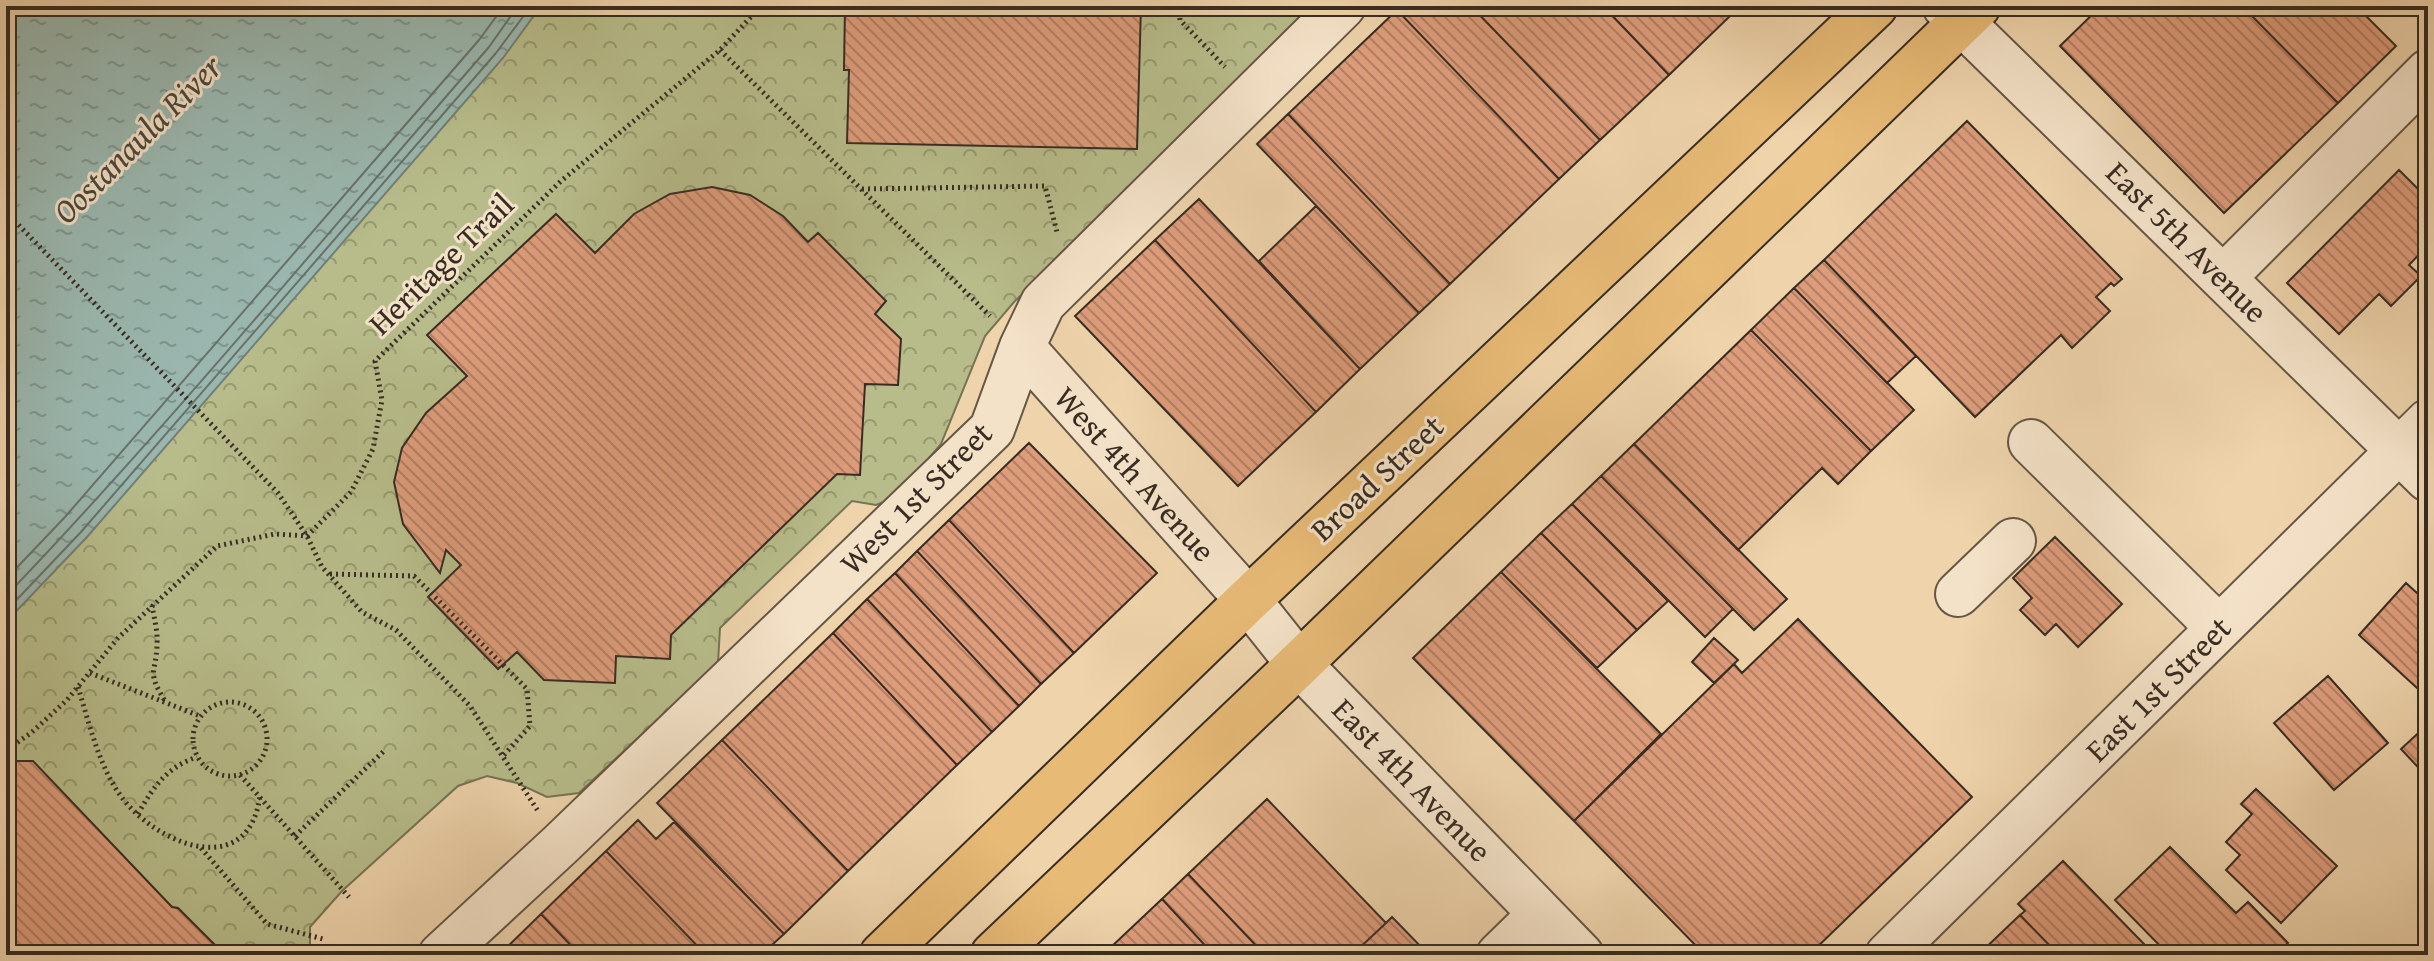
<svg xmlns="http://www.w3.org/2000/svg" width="2434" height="961" font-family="'Gentium Book Plus',serif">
  <defs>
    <pattern id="park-crowns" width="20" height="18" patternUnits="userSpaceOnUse" patternTransform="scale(2)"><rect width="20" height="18" fill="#b7bc8a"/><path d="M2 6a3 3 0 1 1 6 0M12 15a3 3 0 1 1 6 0" fill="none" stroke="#969970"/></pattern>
    <pattern id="water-ripples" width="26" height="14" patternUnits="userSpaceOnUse" patternTransform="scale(2)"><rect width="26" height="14" fill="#9ab7af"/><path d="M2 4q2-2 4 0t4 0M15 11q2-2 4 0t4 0" fill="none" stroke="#7e958e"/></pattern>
    <pattern id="building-back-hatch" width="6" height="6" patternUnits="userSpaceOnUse" patternTransform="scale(2)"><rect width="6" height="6" fill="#dd9c7a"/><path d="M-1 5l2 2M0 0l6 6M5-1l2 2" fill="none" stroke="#b47f64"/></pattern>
  </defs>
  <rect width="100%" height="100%" fill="#eed3ab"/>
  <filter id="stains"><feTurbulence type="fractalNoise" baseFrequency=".0025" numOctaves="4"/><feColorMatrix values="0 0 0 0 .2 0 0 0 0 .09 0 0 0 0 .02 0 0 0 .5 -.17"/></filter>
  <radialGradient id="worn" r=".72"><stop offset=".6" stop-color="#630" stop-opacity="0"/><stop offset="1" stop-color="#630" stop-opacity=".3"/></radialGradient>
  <path fill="url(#park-crowns)" stroke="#777456" stroke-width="2" d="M 252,6 L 1316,6 L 1293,38 L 1014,302 L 985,336 L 941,444 L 896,497 L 876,505 L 852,501 L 720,628 L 718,663 L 579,793 L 547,797 L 517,783 L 487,776 L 458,786 L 342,891 L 310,927 L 310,955 L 6,955 L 6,246 Z"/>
  <path fill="url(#water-ripples)" stroke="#727f77" stroke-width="2" d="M 6,6 L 541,6 L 503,58 L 87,537 L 6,622 Z"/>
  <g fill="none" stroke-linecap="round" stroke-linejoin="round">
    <path stroke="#687269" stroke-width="2" d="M 6,579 L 65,517 L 479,40 L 504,6
      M 6,596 C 174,420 329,231 489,47 L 518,6
      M 6,611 L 81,532 L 496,53 L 531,6"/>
  </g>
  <path fill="url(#building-back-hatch)" stroke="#372c23" stroke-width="2" d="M 845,6 L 1141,6 L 1137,149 L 847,143 L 849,70 L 844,70 Z
    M 1401,6 L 1471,6 L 1600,140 L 1559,179 L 1397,10 Z
    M 1471,6 L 1603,6 L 1669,75 L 1600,140 Z
    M 1603,6 L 1718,6 L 1729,17 L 1669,75 Z
    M 1718,6 L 1741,6 L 1729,17 Z
    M 2101,6 L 2242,6 L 2338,103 L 2224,213 L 2060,46 Z
    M 2242,6 L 2356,6 L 2396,46 L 2338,103 Z
    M 1397,10 L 1559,179 L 1450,284 L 1288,114 Z
    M 1288,114 L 1450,284 L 1419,313 L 1257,144 Z
    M 1967,121 L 2122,279 L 2114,286 L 2111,283 L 2096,297 L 2110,311 L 2072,348 L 2061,335 L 1975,417 L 1824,260 Z
    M 2399,170 L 2428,199 L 2428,245 L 2409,265 L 2421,276 L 2391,306 L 2379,294 L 2339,334 L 2287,283 Z
    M 712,187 L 750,195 L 783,216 L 808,242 L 818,233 L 886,301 L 875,314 L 901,339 L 898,385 L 865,384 L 860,475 L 837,474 L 671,635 L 670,659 L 616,656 L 615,683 L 544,680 L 517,652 L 498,669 L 428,597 L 461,565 L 446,550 L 440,573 L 403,524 L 394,482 L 402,448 L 426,413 L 467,376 L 427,335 L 556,214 L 595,253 L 634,214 L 670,194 Z
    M 1199,199 L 1360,369 L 1316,412 L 1155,240 Z
    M 1316,206 L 1419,313 L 1360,369 L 1259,261 Z
    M 1155,240 L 1316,412 L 1238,486 L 1075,316 Z
    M 1824,260 L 1916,356 L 1887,383 L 1794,288 Z
    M 1794,288 L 1914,410 L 1871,451 L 1751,330 Z
    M 1751,330 L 1871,451 L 1838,484 L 1822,468 L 1738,550 L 1634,444 Z
    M 1029,443 L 1157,573 L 1074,653 L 949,520 Z
    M 1634,444 L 1787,599 L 1754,630 L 1601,476 Z
    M 1601,476 L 1733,609 L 1705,637 L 1572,504 Z
    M 1572,504 L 1668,601 L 1637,630 L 1541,533 Z
    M 949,520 L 1074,653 L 1041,684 L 917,551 Z
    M 1541,533 L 1637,630 L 1597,668 L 1501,572 Z
    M 2055,537 L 2122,604 L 2078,647 L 2056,624 L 2045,635 L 2020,610 L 2032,598 L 2013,578 Z
    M 917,551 L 1041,684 L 1019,706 L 895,573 Z
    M 1501,572 L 1661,734 L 1574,821 L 1413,658 Z
    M 895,573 L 1019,706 L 992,732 L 867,599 Z
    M 2406,583 L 2428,603 L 2428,698 L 2359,635 Z
    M 867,599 L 992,732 L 957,765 L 833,633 Z
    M 1798,619 L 1972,797 L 1809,955 L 1705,955 L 1574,821 L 1734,664 L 1742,673 Z
    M 833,633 L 957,765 L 848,871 L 722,740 Z
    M 1714,638 L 1738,660 L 1714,683 L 1692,662 Z
    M 2328,676 L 2388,743 L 2334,790 L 2274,723 Z
    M 2428,724 L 2428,778 L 2401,749 Z
    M 722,740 L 848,871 L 784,934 L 657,803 Z
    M 16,761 L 33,761 L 172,907 L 178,908 L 225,955 L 6,955 L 6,770 Z
    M 2256,789 L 2337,866 L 2281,923 L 2226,870 L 2240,855 L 2226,842 L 2252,814 L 2241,804 Z
    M 1267,799 L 1386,923 L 1352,955 L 1265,955 L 1188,874 Z
    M 638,820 L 656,839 L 674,822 L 784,934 L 761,955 L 706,955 L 606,851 Z
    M 2170,847 L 2236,913 L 2248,902 L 2288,943 L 2275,955 L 2169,955 L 2115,900 Z
    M 606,851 L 706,955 L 580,955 L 541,914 Z
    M 2063,861 L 2145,945 L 2135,955 L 2059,955 L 2020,915 L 2025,911 L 2018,904 Z
    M 1188,874 L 1265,955 L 1214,955 L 1162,899 Z
    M 1162,899 L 1214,955 L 1117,955 L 1110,948 Z
    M 541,914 L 580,955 L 499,955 Z
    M 2020,915 L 2059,955 L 1978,955 Z
    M 1392,917 L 1429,955 L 1352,955 L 1386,923 Z"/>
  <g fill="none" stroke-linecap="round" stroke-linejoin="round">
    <g stroke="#655645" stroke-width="48">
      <path id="minor" d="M 1945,6 L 2428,479
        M 2223,278 L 2428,72
        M 1022,347 L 1248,600 L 1299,664 L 1581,955
        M 2031,442 L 2219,628
        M 1958,594 L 2013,541
        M 441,955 L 560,845 L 992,429 L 1022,347 L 1043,303 L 1343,6
        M 1499,955 L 1541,914
        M 1888,955 L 2428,422"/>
    </g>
    <g stroke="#372c23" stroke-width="48">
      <path id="major" d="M 882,955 L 1248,600 L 1875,6
        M 993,955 L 1299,664 L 1978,6"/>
    </g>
    <path stroke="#372c23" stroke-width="5" stroke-dasharray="2 4" stroke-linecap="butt" d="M 1179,6 L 1180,20 L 1225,67
      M 720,50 L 990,316
      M 862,189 L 1045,186 L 1057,232
      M 6,212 L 278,493 L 307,536 L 322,567 L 362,612 L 396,630 L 470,706 L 538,811
      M 330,574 L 414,576 L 527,689 L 530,726 L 503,756
      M 152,605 C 154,618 158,631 157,645 C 156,675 146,670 165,701
      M 90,673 L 200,716
      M 78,687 C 90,726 101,776 129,806 C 168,849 249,876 260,796
      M193 739a37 37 0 1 1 74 0a37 37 0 1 1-74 0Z
      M 6,745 L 15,744 L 31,733 L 67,700 L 118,638 L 217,546 L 275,534 L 307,536 L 351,492 L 373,449 L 382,400 L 375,361 L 561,181 L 720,50 L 761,6
      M 240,775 L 349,897
      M 138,814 C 153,787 167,767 197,757
      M 295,836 L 386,749
      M 201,848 L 267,924 L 323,939"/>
    <use href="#minor" stroke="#f4e2c8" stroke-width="44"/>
    <use href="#major" stroke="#e7ba76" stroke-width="44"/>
  </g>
  <g text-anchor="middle" stroke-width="6" stroke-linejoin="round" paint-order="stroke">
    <g font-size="32" fill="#372c23" stroke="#f4e2c8">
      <text transform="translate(2187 242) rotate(45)" y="11">East 5th Avenue</text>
      <text transform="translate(441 264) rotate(-44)" y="11">Heritage Trail</text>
      <text transform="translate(1135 474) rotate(48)" y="11">West 4th Avenue</text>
      <text transform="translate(1377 478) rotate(-43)" y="11">Broad Street</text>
      <text transform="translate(916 498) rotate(-45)" y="11">West 1st Street</text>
      <text transform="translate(2158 689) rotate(-45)" y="11">East 1st Street</text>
      <text transform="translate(1412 780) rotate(46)" y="11">East 4th Avenue</text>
    </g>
    <g font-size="34" font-style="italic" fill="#4b483f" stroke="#f4e2c8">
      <text transform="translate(137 139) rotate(-45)" y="12">Oostanaula River</text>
    </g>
  </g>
  <rect width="2434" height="961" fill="none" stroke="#eed3ab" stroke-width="32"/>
  <rect x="8" y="8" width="2418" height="945" fill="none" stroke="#372c23" stroke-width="4"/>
  <rect x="16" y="16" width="2402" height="929" fill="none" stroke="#372c23" stroke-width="2"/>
  <rect width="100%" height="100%" filter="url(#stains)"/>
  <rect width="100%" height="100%" fill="url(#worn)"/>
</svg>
